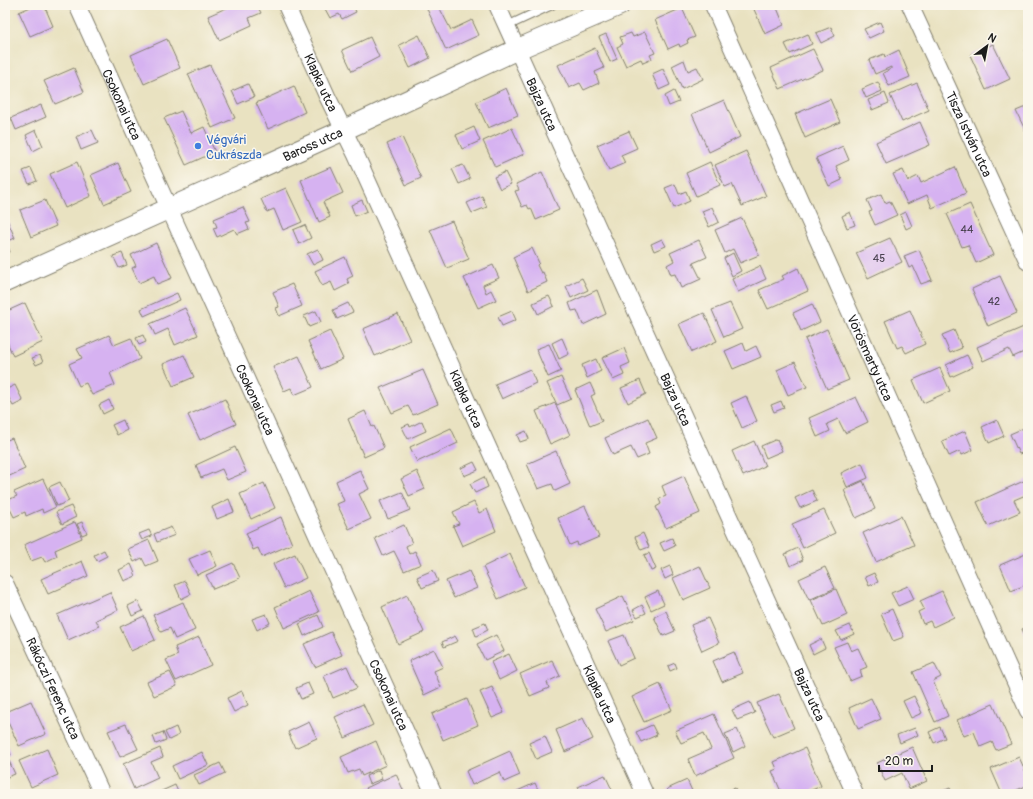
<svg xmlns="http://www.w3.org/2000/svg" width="1033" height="799" font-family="Pangolin,sans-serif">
  <rect width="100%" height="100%" fill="#fbf7ec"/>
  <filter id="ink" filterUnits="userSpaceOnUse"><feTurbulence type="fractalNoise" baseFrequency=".025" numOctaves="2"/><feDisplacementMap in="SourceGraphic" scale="8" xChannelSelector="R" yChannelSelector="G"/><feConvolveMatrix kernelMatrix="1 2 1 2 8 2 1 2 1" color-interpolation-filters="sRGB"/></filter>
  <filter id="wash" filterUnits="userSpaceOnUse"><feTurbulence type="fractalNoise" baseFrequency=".012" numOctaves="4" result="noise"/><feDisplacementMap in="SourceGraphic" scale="16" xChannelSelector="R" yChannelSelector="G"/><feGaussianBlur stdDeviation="0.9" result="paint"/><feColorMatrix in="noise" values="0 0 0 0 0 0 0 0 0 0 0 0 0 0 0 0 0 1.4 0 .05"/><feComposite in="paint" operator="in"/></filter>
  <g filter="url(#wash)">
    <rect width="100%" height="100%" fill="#e9e2c1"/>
    <g id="blocks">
      <path fill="#d6b2f1" d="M 35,5 L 44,5 L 53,26 L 30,36 L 19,12 Z
        M 233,5 L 257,5 L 261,13 L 249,18 L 252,25 L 219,40 L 208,16 Z
        M 327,5 L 353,5 L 356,12 L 342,19 L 339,14 L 330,18 L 324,7 Z
        M 435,5 L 438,5 L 451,30 L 472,20 L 479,35 L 446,50 L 427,9 Z
        M 752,5 L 785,5 L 777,8 L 784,25 L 765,34 Z
        M 682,8 L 695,37 L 687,40 L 688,43 L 680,47 L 679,44 L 668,49 L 655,20 Z
        M 880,22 L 884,31 L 869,38 L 864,29 Z
        M 831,27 L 835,36 L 821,43 L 816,33 Z
        M 645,32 L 655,53 L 650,55 L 652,59 L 643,63 L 641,59 L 626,66 L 617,47 L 623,44 L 620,37 L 631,33 L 633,37 Z
        M 606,34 L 617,59 L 610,62 L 599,37 Z
        M 808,34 L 812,44 L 790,54 L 785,44 Z
        M 419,35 L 430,58 L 410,68 L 399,45 Z
        M 370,37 L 379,57 L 352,71 L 342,50 Z
        M 167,39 L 180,68 L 144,84 L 131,55 Z
        M 993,44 L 1010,79 L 986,90 L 970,55 Z
        M 595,48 L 604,68 L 595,72 L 599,83 L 584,90 L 580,83 L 569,88 L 558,65 Z
        M 1028,48 L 1028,60 L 1024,50 Z
        M 813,49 L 823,70 L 780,89 L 771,68 Z
        M 899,50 L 910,77 L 889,86 L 883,73 L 891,69 L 891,67 L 875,74 L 869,60 L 884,54 L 885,57 Z
        M 684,60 L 688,71 L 697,67 L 703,79 L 682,89 L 672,66 Z
        M 210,65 L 235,118 L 212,128 L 188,74 Z
        M 74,68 L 84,92 L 55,104 L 44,81 Z
        M 663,69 L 670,85 L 659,90 L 652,74 Z
        M 878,82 L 882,91 L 866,98 L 862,89 Z
        M 917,83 L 929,110 L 902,122 L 890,95 Z
        M 248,84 L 254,97 L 238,104 L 232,91 Z
        M 294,86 L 305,112 L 268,129 L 256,103 Z
        M 506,88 L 518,115 L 488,128 L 476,102 Z
        M 674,91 L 679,102 L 669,106 L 665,96 Z
        M 885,93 L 889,103 L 872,110 L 868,100 Z
        M 830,99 L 840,122 L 805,138 L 795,114 Z
        M 724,100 L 740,137 L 709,152 L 692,114 Z
        M 41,105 L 46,117 L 16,130 L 11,118 Z
        M 1028,106 L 1028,131 L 1026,132 L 1016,111 Z
        M 181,111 L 191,133 L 204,127 L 215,152 L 186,165 L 164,118 Z
        M 920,122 L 930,145 L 886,164 L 876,142 Z
        M 474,127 L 480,141 L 462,149 L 456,135 Z
        M 512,128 L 524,154 L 495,167 L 483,141 Z
        M 36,130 L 43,146 L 33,151 L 26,135 Z
        M 92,130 L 98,143 L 81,150 L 76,137 Z
        M 629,131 L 637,148 L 621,155 L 625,163 L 609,170 L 597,145 Z
        M 402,137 L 421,178 L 406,185 L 387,144 Z
        M 843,146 L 849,160 L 836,166 L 842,180 L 829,186 L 816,158 Z
        M 746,151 L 766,196 L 742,206 L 732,184 L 725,187 L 715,165 Z
        M 77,162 L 91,196 L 65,208 L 50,174 Z
        M 710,162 L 720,185 L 696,196 L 686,173 Z
        M 118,163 L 131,192 L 104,204 L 91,175 Z
        M 463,165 L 470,179 L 459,184 L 452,169 Z
        M 331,167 L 343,193 L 323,202 L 330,217 L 319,222 L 301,180 Z
        M 955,167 L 966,193 L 932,208 L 927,195 L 907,204 L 893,174 L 903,170 L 908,181 L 918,176 L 921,183 Z
        M 31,168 L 37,181 L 29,184 L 23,171 Z
        M 505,172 L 511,184 L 500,189 L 494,177 Z
        M 542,172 L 559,210 L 536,220 L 531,208 L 529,209 L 527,205 L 522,207 L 515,191 L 519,190 L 516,184 Z
        M 675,184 L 679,194 L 686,191 L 690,201 L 674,208 L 665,188 Z
        M 286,188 L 302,222 L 283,230 L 274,209 L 267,212 L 261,199 Z
        M 881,194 L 885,203 L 890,201 L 897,215 L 875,225 L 869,212 L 872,211 L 867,200 Z
        M 482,196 L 487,207 L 472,213 L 467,203 Z
        M 45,200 L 56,226 L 31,237 L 20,210 Z
        M 362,200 L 367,211 L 355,216 L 351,205 Z
        M 970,204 L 993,255 L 976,263 L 968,245 L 962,247 L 947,214 Z
        M 243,207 L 250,222 L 246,223 L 249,229 L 237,234 L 234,229 L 217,237 L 213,228 L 217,227 L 214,219 Z
        M 712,207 L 719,222 L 709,227 L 702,211 Z
        M 850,212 L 855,225 L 847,228 L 842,216 Z
        M 906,212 L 912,226 L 906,229 L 900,215 Z
        M 5,215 L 15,238 L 6,242 L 10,252 L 5,254 Z
        M 742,218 L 759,255 L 740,263 L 733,249 L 725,253 L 715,230 Z
        M 452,221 L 469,259 L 447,268 L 430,230 Z
        M 305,225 L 311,238 L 299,244 L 293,230 Z
        M 890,238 L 902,262 L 868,278 L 856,253 Z
        M 662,239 L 666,246 L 654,251 L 651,244 Z
        M 699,240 L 707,257 L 693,263 L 701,279 L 681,288 L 675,274 L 671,275 L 667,265 L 674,261 L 670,253 Z
        M 156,243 L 172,278 L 157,284 L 154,276 L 139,283 L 132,268 L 136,266 L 131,255 Z
        M 532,248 L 539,263 L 537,265 L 541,273 L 543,272 L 547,282 L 528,291 L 513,257 Z
        M 318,249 L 323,260 L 313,265 L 307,254 Z
        M 919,250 L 932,280 L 921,284 L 913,266 L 909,268 L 904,256 Z
        M 122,253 L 127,265 L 119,268 L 113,256 Z
        M 733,253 L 741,271 L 732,276 L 724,258 Z
        M 345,257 L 353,276 L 347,279 L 349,284 L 335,291 L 331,282 L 322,286 L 315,271 Z
        M 493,265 L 499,278 L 483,285 L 486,293 L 491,290 L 496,300 L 478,308 L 464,278 Z
        M 760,266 L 766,279 L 738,292 L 732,279 Z
        M 798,268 L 808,291 L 768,309 L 759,290 L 784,279 L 782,276 Z
        M 1000,276 L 1017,313 L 988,326 L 972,289 Z
        M 582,278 L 588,290 L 571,298 L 566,286 Z
        M 292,284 L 302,306 L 279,316 L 276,308 L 279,307 L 273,292 Z
        M 597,290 L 606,314 L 583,325 L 577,310 L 572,311 L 569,303 Z
        M 177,293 L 180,300 L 144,316 L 141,309 Z
        M 549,296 L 554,306 L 538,314 L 533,303 Z
        M 25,303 L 43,342 L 13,356 L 5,337 L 5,312 Z
        M 348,303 L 353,312 L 337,319 L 333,310 Z
        M 730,303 L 742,329 L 724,337 L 712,310 Z
        M 812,304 L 820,322 L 801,331 L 793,313 Z
        M 185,308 L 198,335 L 175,345 L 168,329 L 155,335 L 150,324 Z
        M 910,310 L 925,344 L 906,353 L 902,346 L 897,348 L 885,321 Z
        M 316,311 L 321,322 L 309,327 L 304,316 Z
        M 512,311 L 516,320 L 502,326 L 498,317 Z
        M 704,313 L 717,341 L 692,352 L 679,324 Z
        M 398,314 L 410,340 L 375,356 L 363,329 Z
        M 1026,326 L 1028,331 L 1028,340 L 1023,343 L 1026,351 L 1013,357 L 1009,349 L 983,361 L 977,347 Z
        M 827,329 L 849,380 L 827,389 L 805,339 Z
        M 954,330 L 962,348 L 950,353 L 942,335 Z
        M 330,331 L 343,359 L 321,369 L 308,341 Z
        M 109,335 L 114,345 L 131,338 L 140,359 L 110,373 L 115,385 L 92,395 L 86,383 L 79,386 L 69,364 L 82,358 L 77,349 Z
        M 143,335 L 146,342 L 139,345 L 136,338 Z
        M 562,338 L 569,354 L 559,359 L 552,343 Z
        M 743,343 L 746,351 L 756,346 L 761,357 L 733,369 L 725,351 Z
        M 549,344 L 561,371 L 548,377 L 536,349 Z
        M 624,348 L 630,363 L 621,367 L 624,375 L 613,380 L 602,358 Z
        M 40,355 L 43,362 L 36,365 L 32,358 Z
        M 184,355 L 194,377 L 173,386 L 163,364 Z
        M 967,355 L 973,367 L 951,377 L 946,365 Z
        M 299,356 L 313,387 L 294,395 L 291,388 L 284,391 L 273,367 Z
        M 596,359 L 601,371 L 587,378 L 582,365 Z
        M 795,362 L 807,387 L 788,395 L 777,370 Z
        M 940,368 L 950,391 L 923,403 L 913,380 Z
        M 530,369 L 536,383 L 502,399 L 495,384 Z
        M 423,370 L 438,404 L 413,415 L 408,406 L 392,413 L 380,388 Z
        M 561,377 L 571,399 L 557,405 L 547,383 Z
        M 640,380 L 646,394 L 628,403 L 621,388 Z
        M 590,383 L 595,394 L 591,396 L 602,421 L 590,426 L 575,390 Z
        M 15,385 L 23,401 L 13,406 L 5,390 Z
        M 746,396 L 757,421 L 742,428 L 731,403 Z
        M 856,397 L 868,422 L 845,433 L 838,419 L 827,424 L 830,431 L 817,437 L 809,418 Z
        M 225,399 L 236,424 L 200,440 L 188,415 Z
        M 109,400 L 113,409 L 103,414 L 99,405 Z
        M 781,401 L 784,408 L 774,412 L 771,405 Z
        M 555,403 L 570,435 L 550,444 L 536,411 Z
        M 365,411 L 372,427 L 374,426 L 384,448 L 364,457 L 348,419 Z
        M 648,418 L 657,438 L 645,443 L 649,454 L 637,459 L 631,447 L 613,455 L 605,438 Z
        M 123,420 L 127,430 L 117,435 L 112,425 Z
        M 997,420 L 1004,436 L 989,443 L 982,427 Z
        M 422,421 L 426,431 L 408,439 L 402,427 L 409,424 L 410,427 Z
        M 1026,427 L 1028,431 L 1028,451 L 1019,454 L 1010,434 Z
        M 451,428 L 458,443 L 417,462 L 410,447 Z
        M 526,431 L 529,439 L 520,442 L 517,435 Z
        M 965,431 L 973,450 L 962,455 L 960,451 L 949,456 L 942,441 Z
        M 12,438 L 25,469 L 5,478 L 5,441 Z
        M 777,439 L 782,451 L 766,458 L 761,446 Z
        M 754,441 L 765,466 L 743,476 L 732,451 Z
        M 235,447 L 246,472 L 227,480 L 222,469 L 201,478 L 196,465 Z
        M 556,451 L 570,484 L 555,491 L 552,484 L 538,489 L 527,464 Z
        M 474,462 L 478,470 L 464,476 L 461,468 Z
        M 862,463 L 868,478 L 847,487 L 841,473 Z
        M 360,470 L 369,489 L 359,494 L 371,519 L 349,529 L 337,504 L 344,501 L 336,481 Z
        M 417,471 L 425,489 L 409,496 L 401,479 Z
        M 684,476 L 700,513 L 666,528 L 656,507 L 661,504 L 659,499 L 666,496 L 662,486 Z
        M 484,477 L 488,487 L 475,493 L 470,484 Z
        M 43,479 L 56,507 L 43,513 L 42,509 L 26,516 L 25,512 L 14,517 L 6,501 L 17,496 L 14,492 Z
        M 1028,479 L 1028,494 L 1014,500 L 1020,512 L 988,526 L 977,502 Z
        M 863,481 L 875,509 L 856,518 L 844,490 Z
        M 60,482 L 69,501 L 57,506 L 49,487 Z
        M 264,483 L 275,508 L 251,519 L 240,494 Z
        M 812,490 L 817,501 L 800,508 L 795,498 Z
        M 402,492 L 410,510 L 388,519 L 380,501 Z
        M 229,499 L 234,512 L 217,519 L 212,507 Z
        M 474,502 L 479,513 L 487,509 L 496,531 L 462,546 L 453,526 L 459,524 L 453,512 Z
        M 71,506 L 76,517 L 62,524 L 56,512 Z
        M 585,506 L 599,537 L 578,546 L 577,542 L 570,545 L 558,518 Z
        M 824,510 L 835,533 L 803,548 L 792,524 Z
        M 901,516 L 914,545 L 876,562 L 863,533 Z
        M 281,517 L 292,544 L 262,557 L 258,548 L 253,550 L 246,533 Z
        M 75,522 L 82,538 L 55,550 L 57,556 L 45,562 L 42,557 L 31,561 L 24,545 Z
        M 82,522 L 87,533 L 82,535 L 77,524 Z
        M 404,525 L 412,543 L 406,546 L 409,554 L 415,551 L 421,564 L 404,571 L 394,551 L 383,556 L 375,538 Z
        M 171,527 L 175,535 L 157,542 L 154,534 Z
        M 149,530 L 152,536 L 142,540 L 139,534 Z
        M 643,533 L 649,547 L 641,550 L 635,537 Z
        M 672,538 L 675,546 L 664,551 L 660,543 Z
        M 149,540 L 158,561 L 146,566 L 142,558 L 134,562 L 128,549 Z
        M 798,548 L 803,560 L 790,566 L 785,554 Z
        M 104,550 L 107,556 L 97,561 L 94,555 Z
        M 210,550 L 217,566 L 197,575 L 189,559 Z
        M 649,553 L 656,569 L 651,571 L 644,555 Z
        M 1028,553 L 1028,584 L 1011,591 L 1000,565 Z
        M 295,554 L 306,578 L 284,588 L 273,564 Z
        M 510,554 L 525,587 L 498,599 L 483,567 Z
        M 82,561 L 88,576 L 48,594 L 41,579 Z
        M 233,563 L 240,578 L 213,589 L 206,575 Z
        M 131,564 L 136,576 L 124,581 L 119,570 Z
        M 670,566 L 673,575 L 665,579 L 661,570 Z
        M 700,566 L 710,588 L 683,600 L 673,578 Z
        M 825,567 L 835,588 L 809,600 L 799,579 Z
        M 433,570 L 438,581 L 422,588 L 417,577 Z
        M 469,571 L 477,588 L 454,598 L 446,581 Z
        M 874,573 L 878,582 L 869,586 L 865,577 Z
        M 185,581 L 191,594 L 181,599 L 175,585 Z
        M 908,586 L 914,599 L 898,606 L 891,593 Z
        M 836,589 L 847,615 L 823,626 L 811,600 Z
        M 309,591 L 319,612 L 284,628 L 275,607 Z
        M 658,591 L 664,604 L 651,610 L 645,597 Z
        M 942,591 L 954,617 L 933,627 L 930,621 L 923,624 L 918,612 L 924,609 L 920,601 Z
        M 110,592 L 118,610 L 96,620 L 99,626 L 68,640 L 57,615 Z
        M 407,595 L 424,632 L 398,644 L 382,607 Z
        M 623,596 L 634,620 L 606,632 L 595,609 Z
        M 138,601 L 143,611 L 132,616 L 128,606 Z
        M 183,602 L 195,630 L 175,639 L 170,628 L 161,632 L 153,615 Z
        M 642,605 L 646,613 L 637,617 L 633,610 Z
        M 892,609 L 904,637 L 893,641 L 881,614 Z
        M 666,611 L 675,631 L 663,636 L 654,617 Z
        M 266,614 L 270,623 L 257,630 L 252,619 Z
        M 318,615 L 323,627 L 304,636 L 299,624 Z
        M 144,616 L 155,640 L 131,651 L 120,627 Z
        M 708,618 L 719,643 L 702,651 L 691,625 Z
        M 485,623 L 488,630 L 476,636 L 473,628 Z
        M 850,625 L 854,634 L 841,640 L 836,631 Z
        M 1028,627 L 1028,642 L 1022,629 Z
        M 331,632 L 342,655 L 315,667 L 304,644 Z
        M 496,635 L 504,651 L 485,660 L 477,644 Z
        M 624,635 L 634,658 L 619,665 L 608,641 Z
        M 455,636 L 458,641 L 444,647 L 442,642 Z
        M 199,637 L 211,665 L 176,681 L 166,660 L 178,655 L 175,647 Z
        M 821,639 L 825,648 L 813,654 L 809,645 Z
        M 847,642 L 851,651 L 858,648 L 867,667 L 860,670 L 862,676 L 850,681 L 834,647 Z
        M 434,649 L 443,667 L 434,671 L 441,687 L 424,695 L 409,661 Z
        M 734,652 L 743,673 L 722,682 L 713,661 Z
        M 509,654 L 517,671 L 499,680 L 491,662 Z
        M 552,660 L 560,676 L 547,682 L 549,688 L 530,696 L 520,674 Z
        M 675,663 L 677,668 L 670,671 L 668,666 Z
        M 934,663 L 941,677 L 933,681 L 948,716 L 935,722 L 913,672 Z
        M 347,666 L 357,688 L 333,698 L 324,676 Z
        M 170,672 L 177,686 L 154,696 L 147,682 Z
        M 308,683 L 313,694 L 301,699 L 296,688 Z
        M 660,684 L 672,710 L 644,722 L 632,697 Z
        M 492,687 L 504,713 L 492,718 L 480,692 Z
        M 242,691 L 248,705 L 234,712 L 227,698 Z
        M 779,694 L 794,728 L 773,737 L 757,703 Z
        M 914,696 L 922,713 L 911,718 L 903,701 Z
        M 871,698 L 881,719 L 858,729 L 849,708 Z
        M 467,699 L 478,725 L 443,740 L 432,714 Z
        M 31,701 L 46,734 L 19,746 L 5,716 L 5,712 Z
        M 750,702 L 755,713 L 737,720 L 732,710 Z
        M 363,704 L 373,725 L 345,738 L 335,717 Z
        M 993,704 L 1011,744 L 996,750 L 992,742 L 980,747 L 974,732 L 964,736 L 957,720 Z
        M 714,714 L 734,758 L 695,776 L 688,759 L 711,749 L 704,733 L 681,743 L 675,731 Z
        M 583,718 L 593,739 L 565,752 L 556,730 Z
        M 309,722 L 317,738 L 295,748 L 288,732 Z
        M 126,724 L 138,749 L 120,757 L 108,731 Z
        M 652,725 L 657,735 L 641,742 L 636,732 Z
        M 176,727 L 179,735 L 169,740 L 165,732 Z
        M 940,727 L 945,738 L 934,743 L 929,732 Z
        M 915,728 L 918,735 L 900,743 L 897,735 Z
        M 737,729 L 745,746 L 733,752 L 725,734 Z
        M 163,732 L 166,740 L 156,744 L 153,736 Z
        M 545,736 L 552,752 L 536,759 L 529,743 Z
        M 5,741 L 11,755 L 5,758 Z
        M 376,741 L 386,765 L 362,776 L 359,769 L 348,773 L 341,757 Z
        M 912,747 L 927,781 L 909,789 L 902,773 L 885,781 L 877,763 Z
        M 160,748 L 163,757 L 151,762 L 158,778 L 134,789 L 123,764 Z
        M 805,748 L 821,786 L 803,794 L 782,794 L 772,771 L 777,769 L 774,762 Z
        M 47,749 L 58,775 L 31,787 L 19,761 Z
        M 510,751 L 520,775 L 504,782 L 500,772 L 472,785 L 466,771 Z
        M 202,752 L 208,765 L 178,779 L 172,766 Z
        M 1019,757 L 1028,777 L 1028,785 L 1008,794 L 1002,794 L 991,769 Z
        M 9,761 L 15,774 L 5,778 L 5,762 Z
        M 220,763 L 225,773 L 199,785 L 194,775 Z
        M 379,770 L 382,779 L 369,784 L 366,776 Z
        M 396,774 L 405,794 L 369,794 L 366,788 Z
        M 605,775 L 614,794 L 581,794 L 578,787 Z
        M 687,780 L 692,791 L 686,794 L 670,794 L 667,789 Z
        M 535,783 L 540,794 L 513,794 L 513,793 Z
        M 175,785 L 179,794 L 155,794 Z
        M 735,788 L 738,794 L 721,794 Z
        M 950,788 L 953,794 L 936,794 Z"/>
    </g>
  </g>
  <g filter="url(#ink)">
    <use href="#blocks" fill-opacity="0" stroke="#827f6e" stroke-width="1"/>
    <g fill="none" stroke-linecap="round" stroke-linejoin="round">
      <g stroke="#827f6e" stroke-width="10">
        <path id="service" d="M 507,26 L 552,5"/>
      </g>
      <g stroke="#827f6e" stroke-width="18">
        <g id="minor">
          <path id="s1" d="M 77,5 L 434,794"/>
          <path id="s2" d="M 286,5 L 327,96 L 356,155 L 645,794"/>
          <path id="s3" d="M 497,5 L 855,794"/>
          <path id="s4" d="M 713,5 L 1028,711"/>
          <path id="s5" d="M 910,5 L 1028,262"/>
          <path id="s6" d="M 5,583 L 102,794"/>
        </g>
      </g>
      <g stroke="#827f6e" stroke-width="22">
        <g id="tertiary">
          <path id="s7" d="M 5,282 L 344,130 L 518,49 L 620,5"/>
        </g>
      </g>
      <use href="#service" stroke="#fff" stroke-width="8"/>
      <use href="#minor" stroke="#fff" stroke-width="16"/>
      <use href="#tertiary" stroke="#fff" stroke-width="20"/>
    </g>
  </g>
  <circle fill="#3f7fe0" stroke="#fbf7ec" stroke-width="1.5" cx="198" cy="146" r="4"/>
  <g text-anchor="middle" stroke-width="3" stroke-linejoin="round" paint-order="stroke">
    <g font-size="11" fill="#4a4251">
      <text x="967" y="233">44</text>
      <text x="879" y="262">45</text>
      <text x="994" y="305">42</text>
    </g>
    <g font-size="13" fill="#1c1c1c" stroke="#fbf7ec">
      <text dy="5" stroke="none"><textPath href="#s2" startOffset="85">Klapka utca</textPath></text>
      <text dy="5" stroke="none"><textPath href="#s1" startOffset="109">Csokonai utca</textPath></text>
      <text dy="5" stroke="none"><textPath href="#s3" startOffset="109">Bajza utca</textPath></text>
      <text dy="5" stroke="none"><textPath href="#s5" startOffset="142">Tisza István utca</textPath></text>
      <text dy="5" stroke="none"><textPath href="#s7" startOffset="337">Baross utca</textPath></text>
      <text dy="5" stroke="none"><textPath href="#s4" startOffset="386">Vörösmarty utca</textPath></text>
      <text dy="5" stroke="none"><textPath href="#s2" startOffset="433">Klapka utca</textPath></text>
      <text dy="5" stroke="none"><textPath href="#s3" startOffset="433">Bajza utca</textPath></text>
      <text dy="5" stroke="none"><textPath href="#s1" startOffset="433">Csokonai utca</textPath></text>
      <text dy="5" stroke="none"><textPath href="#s6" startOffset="116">Rákóczi Ferenc utca</textPath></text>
      <text dy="5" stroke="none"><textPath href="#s2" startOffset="757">Klapka utca</textPath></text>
      <text dy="5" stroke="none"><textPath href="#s1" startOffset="757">Csokonai utca</textPath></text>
      <text dy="5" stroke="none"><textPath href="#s3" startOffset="757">Bajza utca</textPath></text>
    </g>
    <g font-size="13" fill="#366cbe" stroke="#fbf7ec" text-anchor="start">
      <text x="206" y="144">Végvári<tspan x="206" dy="15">Cukrászda</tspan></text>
    </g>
  </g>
  <rect width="1033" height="799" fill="none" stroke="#fbf7ec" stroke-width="20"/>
  <g transform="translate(987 46) rotate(32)" stroke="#fbf7ec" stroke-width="3" paint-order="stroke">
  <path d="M0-3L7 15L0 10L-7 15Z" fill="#1c1c1c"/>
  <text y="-6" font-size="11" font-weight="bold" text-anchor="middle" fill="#1c1c1c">N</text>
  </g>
  <path d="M879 765v6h53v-6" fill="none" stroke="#1c1c1c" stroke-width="2"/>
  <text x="885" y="765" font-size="12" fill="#1c1c1c" stroke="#fbf7ec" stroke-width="3" paint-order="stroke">20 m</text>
</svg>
